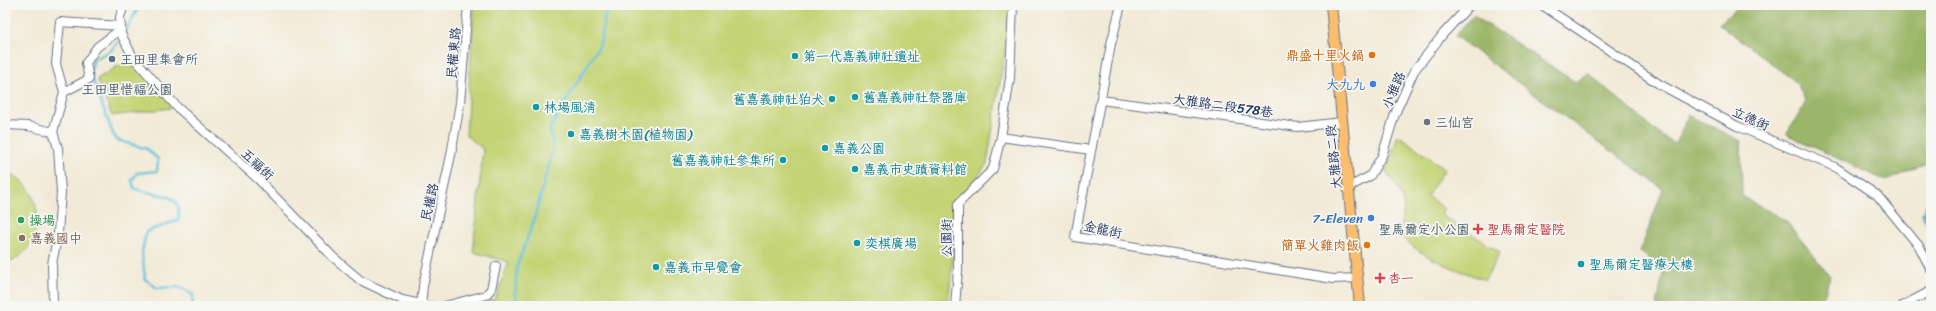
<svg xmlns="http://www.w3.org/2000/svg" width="1936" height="311" font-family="Sriracha,'LXGW WenKai TC',sans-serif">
  <rect width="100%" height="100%" fill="#f6f6f2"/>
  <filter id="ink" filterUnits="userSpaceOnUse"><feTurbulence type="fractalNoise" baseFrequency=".025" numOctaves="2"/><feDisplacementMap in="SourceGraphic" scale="8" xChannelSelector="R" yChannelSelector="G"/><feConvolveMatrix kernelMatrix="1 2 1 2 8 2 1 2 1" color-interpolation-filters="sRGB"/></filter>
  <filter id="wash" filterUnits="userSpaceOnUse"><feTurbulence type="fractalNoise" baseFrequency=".012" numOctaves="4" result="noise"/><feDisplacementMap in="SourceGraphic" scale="16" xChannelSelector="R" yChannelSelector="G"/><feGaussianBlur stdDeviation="0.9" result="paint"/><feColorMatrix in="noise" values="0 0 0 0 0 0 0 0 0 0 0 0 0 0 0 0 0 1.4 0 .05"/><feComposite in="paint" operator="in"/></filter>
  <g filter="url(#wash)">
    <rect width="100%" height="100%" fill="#f2ead6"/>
    <path fill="#c4d476" stroke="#70826a" d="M 474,5 L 1012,5 L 987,164 L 957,204 L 949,298 L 936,303 L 934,306 L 474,306 L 495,299 L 509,262 L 473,252 L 483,149 L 466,135 Z
      M 133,57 L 177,107 L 112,116 L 97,79 Z
      M 1398,135 L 1445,169 L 1427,196 L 1444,209 L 1441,215 L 1500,252 L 1485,280 C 1466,273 1403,252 1401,230 C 1400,222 1404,214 1404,206 C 1404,193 1393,182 1386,171 Z
      M 5,172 C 36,180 46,221 29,246 C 24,255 14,260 5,264 Z"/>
    <path fill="#9bb667" stroke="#5b7262" d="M 1740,5 L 1931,5 L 1931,161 L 1886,181 L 1786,134 L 1806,102 L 1796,82 L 1719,24 Z
      M 1473,15 L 1575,82 L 1588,73 L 1664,138 L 1676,144 L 1688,115 L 1741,141 L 1742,196 L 1786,221 L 1830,276 L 1822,303 L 1824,306 L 1657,306 L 1664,268 L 1640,252 L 1663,189 L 1455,36 Z"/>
    <path fill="#5cbedb" stroke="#3c769c" d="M 1931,195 L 1931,228 L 1924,219 L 1922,213 Z"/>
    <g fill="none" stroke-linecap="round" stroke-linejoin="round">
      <path stroke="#5cbedb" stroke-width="2.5" d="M 126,30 L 140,5
        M 90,71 L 94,59 L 112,50 L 118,42
        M 92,78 L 113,134 L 117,140 L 147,149 L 158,159 L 157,171 L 137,173 L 132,180 L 134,188 C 153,198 184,188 178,220 L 146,232 L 142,253 L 145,279 L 157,288 C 175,288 178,283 193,295 L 192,306
        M 518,306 L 515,294 L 517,266 L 534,220 L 553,148 L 550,128 L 600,44 L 605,15 L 612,5"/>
    </g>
  </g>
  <g filter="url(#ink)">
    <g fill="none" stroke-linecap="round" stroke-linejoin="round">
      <g stroke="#667088" stroke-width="10">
        <path id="minor" d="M 124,5 L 120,17 L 121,34 L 133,57 L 177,107 L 258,179 L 333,257 L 360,280 L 402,300 L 430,306
          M 1121,5 L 1111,44 L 1075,237 L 1333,279 L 1357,278
          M 1542,5 L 1659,84 L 1737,126 L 1835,167 L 1877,195 L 1919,246 L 1931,270
          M 64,92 L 56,64 L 60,22 L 121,26
          M 1101,100 L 1298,127 L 1342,122
          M 5,125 L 28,126 L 53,132 L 58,148 L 61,192 L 58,233 L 52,264 L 53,306
          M 53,132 L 64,92 L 89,79 L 86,63 L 97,47 L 121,29
          M 1001,137 L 1091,150
          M 1349,187 L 1370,176 L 1382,156 L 1395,114 L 1414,71 L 1444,33 L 1470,5
          M 421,306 L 423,286 L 451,155 L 460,103 L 468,5
          M 445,306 L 486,295 L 491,289 L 496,266
          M 955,306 L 958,271 L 958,204 L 993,169 L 1001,137 L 1010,78 L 1013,5
          M 1902,306 L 1931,291"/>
      </g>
      <g stroke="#667088" stroke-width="12">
        <path id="major" d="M 1331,5 L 1360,306"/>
      </g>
      <use href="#minor" stroke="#fff" stroke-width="8"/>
      <use href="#major" stroke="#fbbe6e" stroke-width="10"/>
    </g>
  </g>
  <g fill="#e8710a" stroke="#f6f6f2" stroke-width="1.5">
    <circle cx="1372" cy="55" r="4"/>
    <circle cx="1367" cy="245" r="4"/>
  </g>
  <g fill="#0f9aa8" stroke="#f6f6f2" stroke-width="1.5">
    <circle cx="795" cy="56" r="4"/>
    <circle cx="855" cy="97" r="4"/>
    <circle cx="832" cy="99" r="4"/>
    <circle cx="536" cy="107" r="4"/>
    <circle cx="571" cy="134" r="4"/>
    <circle cx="825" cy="148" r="4"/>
    <circle cx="783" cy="160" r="4"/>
    <circle cx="855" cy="169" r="4"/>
    <circle cx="857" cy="243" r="4"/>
    <circle cx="1581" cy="264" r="4"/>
    <circle cx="656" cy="267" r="4"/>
  </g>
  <circle fill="#5c6f8a" stroke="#f6f6f2" stroke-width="1.5" cx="112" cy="59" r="4"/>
  <g fill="#3f7fe0" stroke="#f6f6f2" stroke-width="1.5">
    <circle cx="1373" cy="84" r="4"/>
    <circle cx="1371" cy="218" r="4"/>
  </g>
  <circle fill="#6b7280" stroke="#f6f6f2" stroke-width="1.5" cx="1427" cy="122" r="4"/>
  <circle fill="#2e9e5b" stroke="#f6f6f2" stroke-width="1.5" cx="21" cy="220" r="4"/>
  <g fill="#e0444e" stroke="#f6f6f2" stroke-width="1.5">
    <path d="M1476 223h4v4h4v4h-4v4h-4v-4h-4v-4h4z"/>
    <path d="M1378 272h4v4h4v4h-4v4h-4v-4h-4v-4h4z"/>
  </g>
  <circle fill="#8d6e63" stroke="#f6f6f2" stroke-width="1.5" cx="22" cy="238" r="4"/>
  <g text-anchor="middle" stroke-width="3.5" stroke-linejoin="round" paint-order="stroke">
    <g font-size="13" fill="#1b2f5e" stroke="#f6f6f2">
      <text transform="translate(453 53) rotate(-85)" y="5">民權東路</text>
      <text transform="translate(1393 90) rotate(-67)" y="5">小雅路</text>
      <text transform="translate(1223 105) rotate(8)" y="5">大雅路二段578巷</text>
      <text transform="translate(1751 118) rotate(24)" y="5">立德街</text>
      <text transform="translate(1333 157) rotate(-96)" y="5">大雅路二段</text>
      <text transform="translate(258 164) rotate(43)" y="5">五福街</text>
      <text transform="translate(429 202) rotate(-77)" y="5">民權路</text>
      <text transform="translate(1103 229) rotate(12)" y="5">金龍街</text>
      <text transform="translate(946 238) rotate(-91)" y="5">公園街</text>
    </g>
    <g font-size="13" fill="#c56008" stroke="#f6f6f2" text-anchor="end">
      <text x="1364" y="60">鼎盛十里火鍋</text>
      <text x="1359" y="250">簡單火雞肉飯</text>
    </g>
    <g font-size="13" fill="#0d838f" stroke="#f6f6f2" text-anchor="start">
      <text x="803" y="61">第一代嘉義神社遺址</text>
      <text x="863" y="102">舊嘉義神社祭器庫</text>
      <text x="824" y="104" text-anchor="end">舊嘉義神社狛犬</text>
      <text x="544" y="112">林場風清</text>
      <text x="579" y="139">嘉義樹木園(植物園)</text>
      <text x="833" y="153">嘉義公園</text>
      <text x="775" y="165" text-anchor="end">舊嘉義神社參集所</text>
      <text x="863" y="174">嘉義市史蹟資料館</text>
      <text x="865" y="248">奕棋廣場</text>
      <text x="1589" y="269">聖馬爾定醫療大樓</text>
      <text x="664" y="272">嘉義市早覺會</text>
    </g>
    <g font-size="13" fill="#4e5e75" stroke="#f6f6f2" text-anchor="start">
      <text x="120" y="64">王田里集會所</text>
    </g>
    <g font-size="13" fill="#366cbe" stroke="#f6f6f2" text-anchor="end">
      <text x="1365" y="89">大九九</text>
      <text x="1363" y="223">7-Eleven</text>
    </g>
    <g font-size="13" fill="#455864" stroke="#f6f6f2">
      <text x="127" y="94">王田里惜福公園</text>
      <text x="1424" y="234">聖馬爾定小公園</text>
    </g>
    <g font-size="13" fill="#5b616d" stroke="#f6f6f2" text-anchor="start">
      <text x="1435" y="127">三仙宮</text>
    </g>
    <g font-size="13" fill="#27864d" stroke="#f6f6f2" text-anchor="start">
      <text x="29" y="225">操場</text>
    </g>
    <g font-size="13" fill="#be3a42" stroke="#f6f6f2" text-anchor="start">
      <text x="1487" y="234">聖馬爾定醫院</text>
      <text x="1388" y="283">杏一</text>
    </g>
    <g font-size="13" fill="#785e54" stroke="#f6f6f2" text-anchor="start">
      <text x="30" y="243">嘉義國中</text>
    </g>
  </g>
  <rect width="1936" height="311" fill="none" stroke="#f6f6f2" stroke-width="20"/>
</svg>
